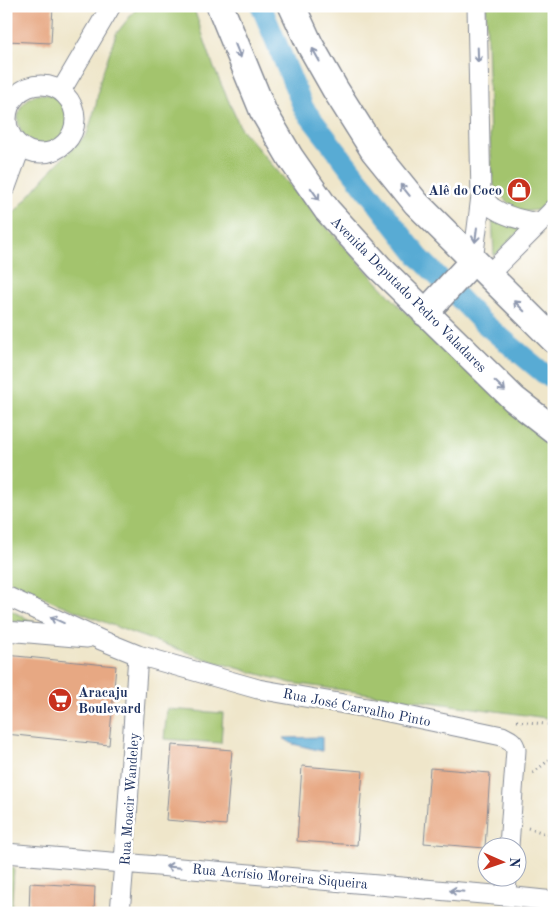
<svg xmlns="http://www.w3.org/2000/svg" width="560" height="919" font-family="'Old Standard TT',serif">
  <rect width="100%" height="100%" fill="#fff"/>
  <filter id="ink" filterUnits="userSpaceOnUse"><feTurbulence type="fractalNoise" baseFrequency=".02" numOctaves="2"/><feDisplacementMap in="SourceGraphic" scale="10" xChannelSelector="R" yChannelSelector="G"/><feConvolveMatrix kernelMatrix="1 2 1 2 8 2 1 2 1" color-interpolation-filters="sRGB"/></filter>
  <filter id="wash" filterUnits="userSpaceOnUse"><feTurbulence type="fractalNoise" baseFrequency=".0096" numOctaves="4" result="noise"/><feDisplacementMap in="SourceGraphic" scale="20" xChannelSelector="R" yChannelSelector="G"/><feGaussianBlur stdDeviation="1.12" result="paint"/><feColorMatrix in="noise" values="0 0 0 0 0 0 0 0 0 0 0 0 0 0 0 0 0 1.4 0 .05"/><feComposite in="paint" operator="in"/></filter>
  <g filter="url(#wash)">
    <rect width="100%" height="100%" fill="#efe6ca"/>
    <path fill="#a3c46d" stroke="#5f7a66" d="M 142,6 L 193,6 L 214,68 L 241,129 L 319,219 L 401,308 L 554,447 L 554,719 L 291,683 L 212,661 L 132,633 L 51,601 L 6,579 L 6,233 L 13,214 L 56,165 L 87,134 L 96,105 L 100,80 L 116,34 L 136,9 Z
      M 486,6 L 554,6 L 554,194 L 538,210 L 520,212 L 505,200 L 493,184 L 490,139 Z
      M18 119a25 25 0 1 1 50 0a25 25 0 1 1-50 0Z
      M 492,215 L 521,230 L 494,256 Z
      M 6,608 L 36,623 L 6,621 Z
      M 167,709 L 223,713 L 221,743 L 164,739 Z
      M 6,868 L 14,868 L 11,913 L 6,913 Z"/>
    <path fill="#59abd4" stroke="#3a6d99" d="M 322,737 L 322,751 L 293,744 L 283,738 Z"/>
    <g fill="none" stroke-linecap="round" stroke-linejoin="round">
      <path stroke="#59abd4" stroke-width="21" d="M 261,6 L 304,109 L 418,256 L 480,320 L 547,376"/>
    </g>
    <g id="blocks">
      <path fill="#e7a883" d="M 6,6 L 53,6 L 51,43 L 6,41 Z
        M 6,655 L 116,666 L 109,745 L 6,734 Z
        M 172,745 L 232,750 L 226,825 L 166,820 Z
        M 302,766 L 363,771 L 357,845 L 297,841 Z
        M 430,768 L 490,773 L 485,848 L 424,843 Z
        M 30,883 L 95,887 L 94,913 L 29,913 Z"/>
    </g>
  </g>
  <g filter="url(#ink)">
    <use href="#blocks" fill-opacity="0" stroke="#858a94" stroke-width="1"/>
    <g fill="none" stroke-linecap="round" stroke-linejoin="round">
      <g stroke="#858a94" stroke-width="21">
        <path id="street" d="M7 119a34 34 0 1 1 68 0a34 34 0 1 1-68 0Z
          M 61,91 L 111,6
          M 6,187 L 21,146
          M 481,196 C 485,200 489,205 493,208 C 507,217 524,221 540,223
          M 473,261 L 481,196 L 477,6
          M 488,275 L 554,209
          M 6,596 L 101,640 L 138,655 L 258,689 L 379,710 L 502,736 C 510,740 514,741 516,750 L 509,846
          M 6,631 L 87,638
          M 6,853 L 506,896 L 554,901
          M 506,896 L 507,876
          M 120,913 L 124,863 L 138,655"/>
      </g>
      <g stroke="#858a94" stroke-width="29">
        <path id="secondary" d="M 220,6 L 263,111 L 290,157 L 327,210 L 379,267 L 514,399 L 554,430
          M 292,6 L 310,45 L 335,89 L 374,151 L 416,203 L 554,340
          M 425,313 L 473,261"/>
      </g>
      <path stroke="#858a94" stroke-width="3" stroke-dasharray="1 4" stroke-linecap="butt" d="M 517,721 L 554,725
        M 533,773 L 554,756
        M 528,828 L 554,836"/>
      <use href="#street" stroke="#fff" stroke-width="19"/>
      <use href="#secondary" stroke="#fff" stroke-width="26"/>
    </g>
    <defs><path id="oneway-shaft" d="M-6 0H5M1.5-3L5.5 0L1.5 3" fill="none" stroke-width="1.6" stroke-linecap="round" stroke-linejoin="round" transform="scale(1.25)"/></defs>
    <g stroke="#8d97ae">
      <use href="#oneway-shaft" transform="translate(238 51) rotate(68)"/>
      <use href="#oneway-shaft" transform="translate(316 55) rotate(-119)"/>
      <use href="#oneway-shaft" transform="translate(478 55) rotate(88)"/>
      <use href="#oneway-shaft" transform="translate(405 190) rotate(-129)"/>
      <use href="#oneway-shaft" transform="translate(315 194) rotate(55)"/>
      <use href="#oneway-shaft" transform="translate(476 235) rotate(97)"/>
      <use href="#oneway-shaft" transform="translate(519 306) rotate(-135)"/>
      <use href="#oneway-shaft" transform="translate(500 386) rotate(44)"/>
      <use href="#oneway-shaft" transform="translate(57 620) rotate(-156)"/>
      <use href="#oneway-shaft" transform="translate(173 867) rotate(-175)"/>
      <use href="#oneway-shaft" transform="translate(457 891) rotate(-175)"/>
    </g>
  </g>
  <defs>
    <g id="shop-disc" transform="scale(1.25)"><circle r="9.5" fill="#c8321e" stroke="#fff"/><path d="M-5-2.5h2.3a2.7 3.5 0 0 1 5.4 0H5L5.5 6h-11ZM-1.5-2.5h3a1.5 2.3 0 0 0-3 0Z" fill="#fff"/></g>
    <g id="supermarket-disc" transform="scale(1.25)"><circle r="9.5" fill="#c8321e" stroke="#fff"/><path d="M-6-5.5h2.5l.6 2H6L4.5 2H-2.5L-4.4-4H-6ZM-1.5 3.2a1.3 1.3 0 1 0 .1 0ZM3 3.2a1.3 1.3 0 1 0 .1 0Z" fill="#fff"/></g>
  </defs>
  <g fill-rule="evenodd">
    <use href="#shop-disc" x="519" y="190"/>
    <use href="#supermarket-disc" x="60" y="700"/>
  </g>
  <g text-anchor="middle" stroke-width="5" stroke-linejoin="round" paint-order="stroke">
    <g font-size="14" font-weight="bold" fill="#1b2f5e" stroke="#fff" text-anchor="end">
      <text x="502" y="195">Alê do Coco</text>
      <text x="78" y="697" text-anchor="start">Aracaju<tspan x="78" dy="16">Boulevard</tspan></text>
    </g>
    <g font-size="14" fill="#1b2f5e" stroke="#fff">
      <text transform="translate(409 294) rotate(45)" y="5">Avenida Deputado Pedro Valadares</text>
      <text transform="translate(357 707) rotate(11)" y="5">Rua José Carvalho Pinto</text>
      <text transform="translate(129 799) rotate(-86)" y="5">Rua Moacir Wandeley</text>
      <text transform="translate(280 876) rotate(5)" y="5">Rua Acrísio Moreira Siqueira</text>
    </g>
  </g>
  <rect width="560" height="919" fill="none" stroke="#fff" stroke-width="25"/>
  <g transform="translate(502 862) rotate(92)"><circle r="24" fill="#ffffff" stroke="#a4acbf"/>
  <path d="M0-4L9 19L0 12L-9 19Z" fill="#c8321e"/>
  <text y="-8" font-size="14" font-weight="bold" text-anchor="middle" fill="#1b2f5e">N</text>
  </g>
</svg>
